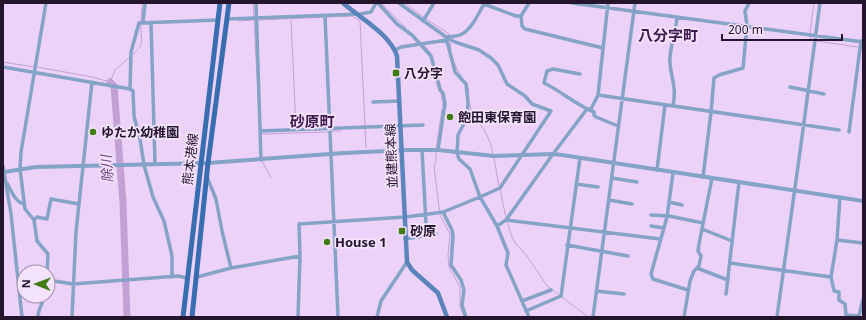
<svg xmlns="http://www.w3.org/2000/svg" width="866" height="320" font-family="'Noto Sans','Noto Sans JP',sans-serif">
  <rect width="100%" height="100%" fill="#ecd2f8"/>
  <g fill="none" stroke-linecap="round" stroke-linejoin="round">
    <path stroke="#c4a1d4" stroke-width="1" d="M 253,3 L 254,16
      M 381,3 L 406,28
      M 405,3 L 423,17
      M 426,19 L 449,34 L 449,36
      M 258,20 L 352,16 L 360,21 L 365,126
      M 291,20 L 296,127
      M 239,21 L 255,20
      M 141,22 L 142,3
      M 254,22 L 257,78
      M 813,40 L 811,40 L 810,32 L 814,3
      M 450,41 L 451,49
      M 816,41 L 858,47
      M 424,45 L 431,53
      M 133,54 C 146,43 140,41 141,25
      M 3,62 L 34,67
      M 454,62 L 457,69 L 462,77
      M 37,67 L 92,77 L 110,82 L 115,70 L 129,58
      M 437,74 L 442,90
      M 468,87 L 469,93
      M 441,93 L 443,106
      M 470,104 C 471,114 479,121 484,130 C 489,138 492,146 493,155
      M 365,129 L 366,147
      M 331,131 L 341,131
      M 261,133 L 264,134 L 328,132
      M 436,149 L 442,109
      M 436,152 L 436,161 L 434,166 L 440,215 L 450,234 L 448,255 L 449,267 L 460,287 L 460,306 L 464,317
      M 494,158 L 499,186
      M 262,161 L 271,178
      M 500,189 L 506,218
      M 507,221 L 512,237 L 516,244 L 527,256 L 547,286 L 559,295
      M 562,297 L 588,317"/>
    <path stroke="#c4a1d4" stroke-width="7" d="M 110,82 L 114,86 L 123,203 L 127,317"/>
    <path stroke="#85a2c7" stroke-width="3.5" d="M 46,3 L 21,152 L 20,169 L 25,209 L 34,220 L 37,241 L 48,254 L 47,272
      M 256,3 L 261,160
      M 378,3 L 397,24 L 412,35 L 431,56 L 440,90 L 443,93 L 445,103 L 438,150
      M 399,3 L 446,37 L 455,72 L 466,84 L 468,102 L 467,118 L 458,135 L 457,153 L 459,159 L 470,169 L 480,197 L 497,226 L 508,253 L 506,265 L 529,317
      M 572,3 L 863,42
      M 325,16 L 338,317
      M 521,16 L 522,26 L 525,29 L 603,48
      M 227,19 L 360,14 L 371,12 L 376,3
      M 423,21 L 434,3
      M 143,22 L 145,3
      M 151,23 L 155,164
      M 447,37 C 450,36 456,37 460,35 C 471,31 478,14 484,4 L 516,16 L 521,16 L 529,3
      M 395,50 L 401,47 L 447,40
      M 3,67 L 130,89
      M 580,74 L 553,69 L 547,71 L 544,83 C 561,91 576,105 594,112 L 594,115 L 596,117 L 618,126
      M 790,87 L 824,94
      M 598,95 L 839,130
      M 373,102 L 400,101
      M 673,106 C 674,100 675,94 674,88 C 673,77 669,68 670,57 C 671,43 676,31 677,17
      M 260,131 L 423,125
      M 849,132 L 861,41
      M 422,150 L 426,224
      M 3,166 L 11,214 L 22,317
      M 657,170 L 665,105
      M 673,173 L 667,217 L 651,274 L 653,279 L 688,290
      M 207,177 L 216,199 L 222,231 L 231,268
      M 703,177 L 711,112 L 714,78 L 719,75 L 743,68 L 747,26 L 745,11 L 749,3
      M 612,178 L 637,182
      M 7,183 C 11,190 15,202 24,204
      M 576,184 L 598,187
      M 609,200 L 632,204
      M 669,202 L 682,205
      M 443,212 L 452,230 L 453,236 L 451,265 L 461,280 L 464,290 L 462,305 L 466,317
      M 651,215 L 669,216 L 703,223
      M 34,220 L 37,217 L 47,219 L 51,199 L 79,204
      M 506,220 L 660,239
      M 497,226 L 506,220 L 553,154 L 587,109 L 591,109 L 598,95 L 608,3
      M 651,226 L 664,228
      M 702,229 L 732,241
      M 405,239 L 436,234
      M 837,240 L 840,197
      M 567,245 L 628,256
      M 730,263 L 831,277 L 834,291 L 839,292 L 839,300 L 845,304 L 846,315 L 859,316 L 863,299
      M 697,268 L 728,280
      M 172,277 L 172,256 L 164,221 L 153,197 L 144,165 L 140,139 L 134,116 L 133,91 L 130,89 L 131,52 L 139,23 L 218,20
      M 197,277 L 231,268 L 300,256
      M 831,277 L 837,240 L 863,243
      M 48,280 L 73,284 L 178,276 L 187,278
      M 596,291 L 624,294
      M 726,294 L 739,182
      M 522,301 L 551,290
      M 526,311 L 561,296 L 580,158
      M 38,317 C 38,309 43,304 44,296
      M 72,317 L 76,232 L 92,82
      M 298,317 L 300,256 L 299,224 L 405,217 L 436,213 L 443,212 L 480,197 L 500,188 L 551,111 L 532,104 L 525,96 L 507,84 L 498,65 L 491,58 L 479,50 L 455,42 L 446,37
      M 377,317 L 381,301 L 407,262
      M 593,317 L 635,3
      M 684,317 L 690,281 L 694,271 L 699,266 L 701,256 L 698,251 L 699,244 L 712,178
      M 777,317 C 792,212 806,108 820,3"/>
    <path stroke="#85a2c7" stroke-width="4" d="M 4,172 L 36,167 L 208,163 L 344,153 L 408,150 L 438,150 L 494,156 L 553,154 L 562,155 L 863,201"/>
    <path stroke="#5a84bb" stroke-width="4.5" d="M 343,3 C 360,18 390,34 397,56 L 407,262 L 412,270 L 438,293 L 447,317"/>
    <path stroke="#386db0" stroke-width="5" d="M 183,317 L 220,3
      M 192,317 L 208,163 L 229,3"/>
  </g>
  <g fill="#417b14" stroke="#f4e3fc" stroke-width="1.5">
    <rect x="392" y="69" width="8" height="8" rx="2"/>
    <circle cx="450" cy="117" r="4"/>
    <circle cx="93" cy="132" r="4"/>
    <rect x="398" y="227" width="8" height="8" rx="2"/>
    <circle cx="327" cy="242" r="4"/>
  </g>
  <g text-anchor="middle" stroke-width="3.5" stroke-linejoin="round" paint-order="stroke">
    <g font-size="13" font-weight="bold" fill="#25152c" stroke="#f4e3fc" text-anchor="start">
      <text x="404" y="78">八分字</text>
      <text x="458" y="122">飽田東保育園</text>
      <text x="101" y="137">ゆたか幼稚園</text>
      <text x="410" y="236">砂原</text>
      <text x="335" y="247">House 1</text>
    </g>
    <g font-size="13" fill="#25152c" stroke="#f4e3fc">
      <text transform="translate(391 156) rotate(-92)" y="5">並建熊本線</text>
      <text transform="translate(190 159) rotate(-83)" y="5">熊本港線</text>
    </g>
    <g font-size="14" font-style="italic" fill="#6e4180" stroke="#f4e3fc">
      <text transform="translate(107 169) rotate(-94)" y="5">除川</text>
    </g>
    <g font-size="15" font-weight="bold" fill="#3f1a4d" stroke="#f4e3fc">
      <text x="668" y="41">八分字町</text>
      <text x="312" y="127">砂原町</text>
    </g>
  </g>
  <rect width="866" height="320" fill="none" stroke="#25152c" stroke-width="8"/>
  <g transform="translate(36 284) rotate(271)"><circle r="19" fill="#f4e3fc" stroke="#a191a9"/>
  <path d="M0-3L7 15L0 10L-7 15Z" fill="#417b14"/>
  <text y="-6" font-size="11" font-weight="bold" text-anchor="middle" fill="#25152c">N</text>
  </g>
  <path d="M722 34v6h120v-6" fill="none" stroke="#25152c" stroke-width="2"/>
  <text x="728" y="34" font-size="12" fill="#25152c" stroke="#f4e3fc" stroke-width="3" paint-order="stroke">200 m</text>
</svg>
